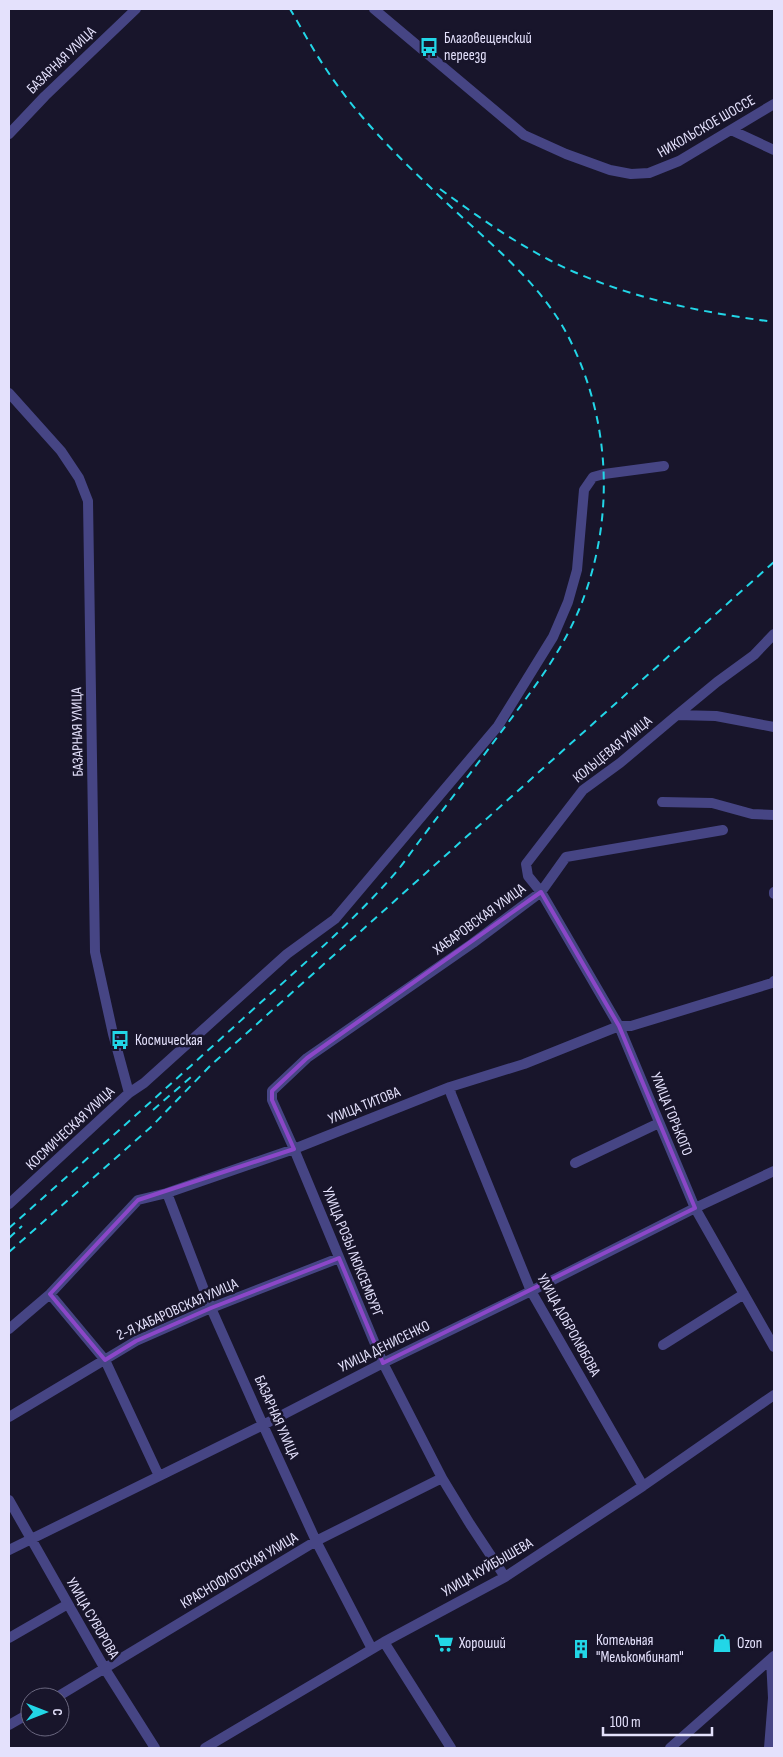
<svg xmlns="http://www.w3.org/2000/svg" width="783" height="1757" font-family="'Sofia Sans Condensed',sans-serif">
  <rect width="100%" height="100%" fill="#18152b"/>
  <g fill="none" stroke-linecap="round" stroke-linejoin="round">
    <path stroke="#464584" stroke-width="10" d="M 374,9 L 524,135 L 566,154 L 610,170 L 631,174 L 649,173 L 679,161 L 774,104
      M 731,130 L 774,150
      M 9,134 L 45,96 L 136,9
      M 9,393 L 61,451 L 79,478 L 88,501 L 95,952 L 113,1034 L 129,1093
      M 677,715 L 717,682 L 754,655 L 774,634
      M 774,727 L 716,716 L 677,715 L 620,763 L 583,790 L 526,864 L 528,876 L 541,892 L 619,1026 L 695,1208 L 774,1347
      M 662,802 L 712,803 L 752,814 L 774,815
      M 774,892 L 774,894
      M 450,1087 L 451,1094 L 531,1291 L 643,1486
      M 575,1163 L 659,1123
      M 167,1193 L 211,1308 L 263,1425 L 316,1541 L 372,1649
      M 9,1204 L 129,1093 L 144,1083 L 287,954 L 335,919 L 498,726 L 553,637 L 568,602 L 577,570 L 584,490 L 593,477 L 604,474 L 664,466
      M 50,1294 L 105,1360 L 159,1476
      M 9,1329 L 50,1294 L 138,1200 L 167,1193 L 294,1149 L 450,1087 L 524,1064 L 619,1026 L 631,1026 L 772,983 L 774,981
      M 663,1345 L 744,1294
      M 9,1417 L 136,1341 L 211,1308 L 339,1258
      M 9,1500 L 105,1669 L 155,1748
      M 9,1550 L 263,1425 L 383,1363 L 531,1291 L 695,1208 L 774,1171
      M 505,1577 L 470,1524 L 442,1478 L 383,1363 L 294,1149 L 272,1100 L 272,1091 L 307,1058 L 473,943 L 541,892 L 566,857 L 723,830
      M 9,1638 L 68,1604
      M 384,1642 L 451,1748
      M 57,1697 L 316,1541 L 442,1478
      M 9,1725 L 30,1713
      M 205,1748 L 384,1642 L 505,1577 L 643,1486 L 774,1395
      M 670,1748 L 774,1656
      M 769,1748 L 773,1698 L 771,1659"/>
    <path stroke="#22d6e7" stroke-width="2" stroke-dasharray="8 6" stroke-linecap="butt" d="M 440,189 C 484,221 529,253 579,274 C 642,301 707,313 774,322
      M 153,1110 L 191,1077
      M 9,1228 C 89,1157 169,1086 248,1014 C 297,970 347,927 391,878 C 403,865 413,849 424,835 C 446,806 468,776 490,747 C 525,699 565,652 585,594 C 615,509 609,416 568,336 C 536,275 477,234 430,187 C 392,151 355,113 326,69 C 313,50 302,29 290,9
      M 9,1238 L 22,1226
      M 9,1252 L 152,1126 L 211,1065 L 774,562"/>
  </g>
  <path fill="none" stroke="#8b47c8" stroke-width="4" stroke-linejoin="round" d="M 541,892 L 619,1026 L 695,1208 L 383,1363 L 339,1258 L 211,1308 L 136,1341 L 105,1360 L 50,1294 L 138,1200 L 294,1149 L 272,1100 L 272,1091 L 307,1058 Z"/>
  <defs>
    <g id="bus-bare" transform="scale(1.5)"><path d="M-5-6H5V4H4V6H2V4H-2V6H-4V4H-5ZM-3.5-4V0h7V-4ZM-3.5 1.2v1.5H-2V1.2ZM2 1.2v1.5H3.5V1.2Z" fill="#22d6e7" stroke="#18152b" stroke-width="2.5" paint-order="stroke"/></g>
    <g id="supermarket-bare" transform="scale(1.5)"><path d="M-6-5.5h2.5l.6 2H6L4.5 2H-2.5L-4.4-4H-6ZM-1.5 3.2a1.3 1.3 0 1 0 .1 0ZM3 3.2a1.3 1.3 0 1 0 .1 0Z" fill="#22d6e7" stroke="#18152b" stroke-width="2.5" paint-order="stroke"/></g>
    <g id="shop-bare" transform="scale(1.5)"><path d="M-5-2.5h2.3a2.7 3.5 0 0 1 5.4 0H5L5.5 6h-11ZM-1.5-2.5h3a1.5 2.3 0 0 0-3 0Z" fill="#22d6e7" stroke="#18152b" stroke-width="2.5" paint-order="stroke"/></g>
    <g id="building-bare" transform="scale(1.5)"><path d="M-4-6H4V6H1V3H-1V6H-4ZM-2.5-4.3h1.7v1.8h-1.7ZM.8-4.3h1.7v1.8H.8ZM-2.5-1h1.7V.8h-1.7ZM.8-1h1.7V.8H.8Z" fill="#22d6e7" stroke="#18152b" stroke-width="2.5" paint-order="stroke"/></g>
  </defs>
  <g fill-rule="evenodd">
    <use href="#bus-bare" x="429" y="47"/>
    <use href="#bus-bare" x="120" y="1040"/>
    <use href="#supermarket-bare" x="444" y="1643"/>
    <use href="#shop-bare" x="722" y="1643"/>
    <use href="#building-bare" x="581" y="1649"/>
  </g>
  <g text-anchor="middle" stroke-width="5" stroke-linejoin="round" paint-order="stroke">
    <g font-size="15" fill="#e4e1fc" stroke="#18152b" text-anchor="start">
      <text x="444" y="43">Благовещенский<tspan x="444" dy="17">переезд</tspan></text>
      <text x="135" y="1045">Космическая</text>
      <text x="596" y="1645">Котельная<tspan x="596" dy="17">"Мелькомбинат"</tspan></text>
      <text x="459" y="1648">Хороший</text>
      <text x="737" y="1648">Ozon</text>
    </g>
    <g font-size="15" fill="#e4e1fc" stroke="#18152b">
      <text transform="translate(61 60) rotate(-44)" y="5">БАЗАРНАЯ УЛИЦА</text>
      <text transform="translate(706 126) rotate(-30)" y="5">НИКОЛЬСКОЕ ШОССЕ</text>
      <text transform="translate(77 732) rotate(-91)" y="5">БАЗАРНАЯ УЛИЦА</text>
      <text transform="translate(612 749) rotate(-39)" y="5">КОЛЬЦЕВАЯ УЛИЦА</text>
      <text transform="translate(479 919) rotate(-36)" y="5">ХАБАРОВСКАЯ УЛИЦА</text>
      <text transform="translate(364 1105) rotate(-22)" y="5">УЛИЦА ТИТОВА</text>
      <text transform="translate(672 1114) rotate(68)" y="5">УЛИЦА ГОРЬКОГО</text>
      <text transform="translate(70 1128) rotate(-43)" y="5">КОСМИЧЕСКАЯ УЛИЦА</text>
      <text transform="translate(353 1252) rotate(68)" y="5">УЛИЦА РОЗЫ ЛЮКСЕМБУРГ</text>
      <text transform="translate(177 1309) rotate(-24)" y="5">2-Я ХАБАРОВСКАЯ УЛИЦА</text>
      <text transform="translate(569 1325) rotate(61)" y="5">УЛИЦА ДОБРОЛЮБОВА</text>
      <text transform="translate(384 1346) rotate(-26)" y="5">УЛИЦА ДЕНИСЕНКО</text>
      <text transform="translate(277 1417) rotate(66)" y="5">БАЗАРНАЯ УЛИЦА</text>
      <text transform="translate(487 1567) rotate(-30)" y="5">УЛИЦА КУЙБЫШЕВА</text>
      <text transform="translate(239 1570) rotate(-31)" y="5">КРАСНОФЛОТСКАЯ УЛИЦА</text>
      <text transform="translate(93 1618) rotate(60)" y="5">УЛИЦА СУВОРОВА</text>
    </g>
  </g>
  <rect width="783" height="1757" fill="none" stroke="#e4e1fc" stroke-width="20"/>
  <g transform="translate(45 1712) rotate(90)"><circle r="24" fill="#18152b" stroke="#6a677f"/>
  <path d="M0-4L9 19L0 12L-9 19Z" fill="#22d6e7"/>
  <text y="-8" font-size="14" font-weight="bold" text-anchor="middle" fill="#e4e1fc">С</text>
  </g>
  <path d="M603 1727v8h109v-8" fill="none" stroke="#e4e1fc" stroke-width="2.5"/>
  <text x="610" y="1727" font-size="15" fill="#e4e1fc" stroke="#18152b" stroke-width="4" paint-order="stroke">100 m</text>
</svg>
